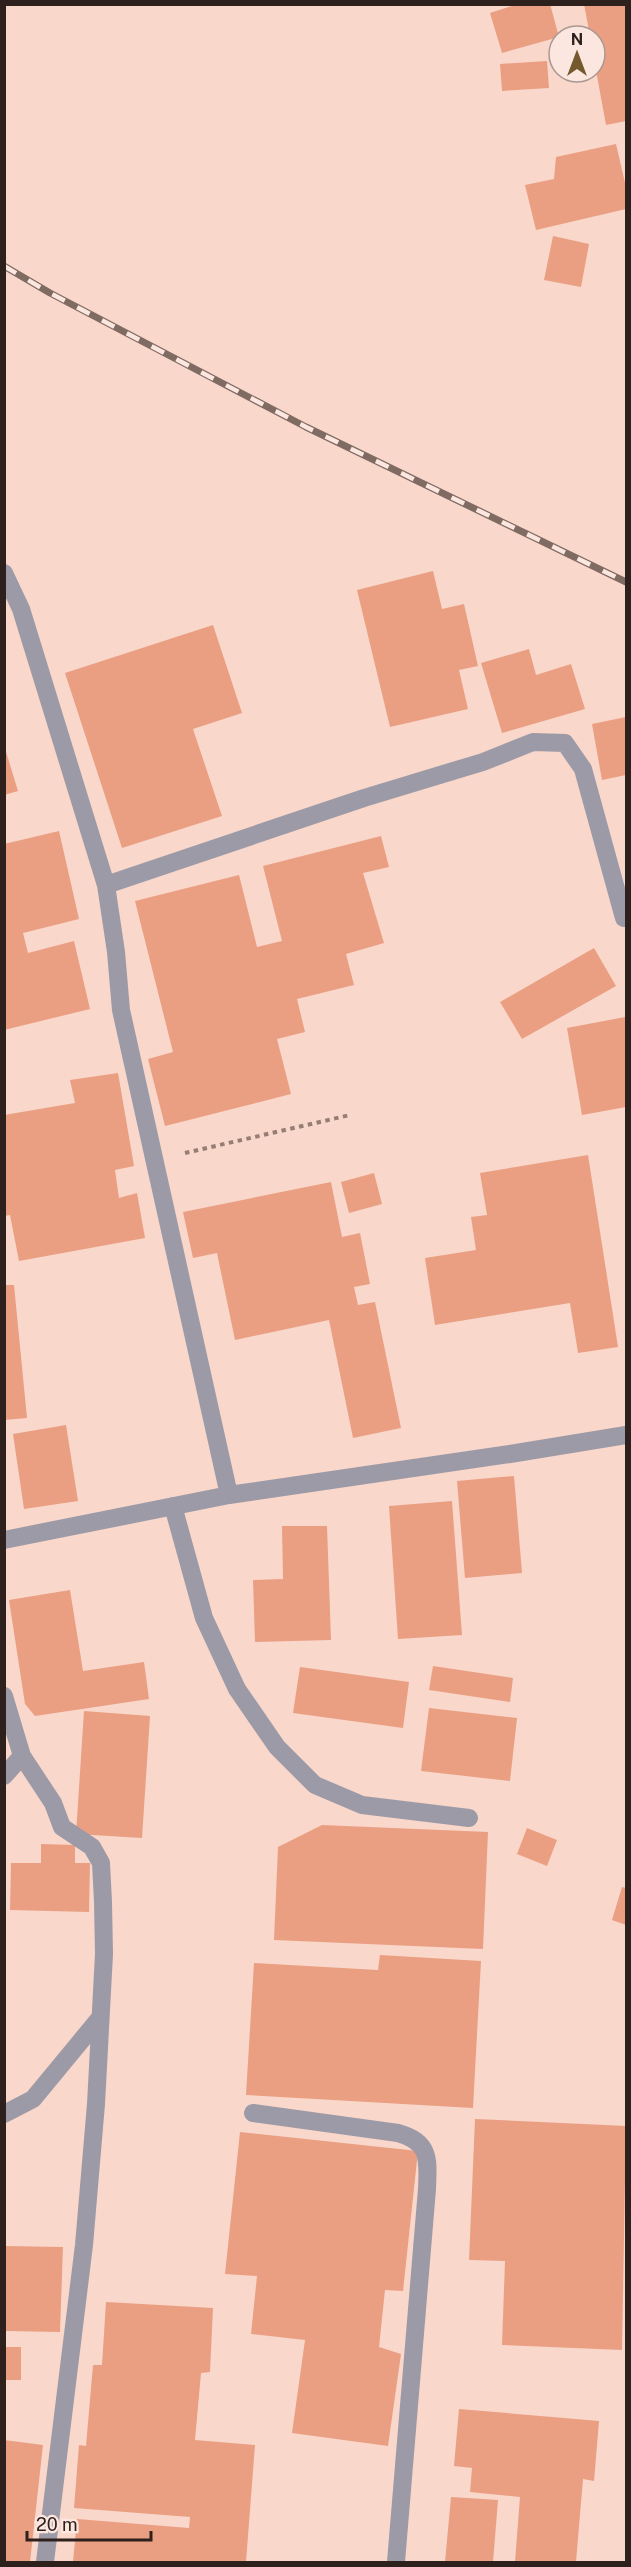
<svg xmlns="http://www.w3.org/2000/svg" width="631" height="2567" font-family="'Public Sans',sans-serif">
  <rect width="100%" height="100%" fill="#f9d7ca"/>
  <path fill="#ea9f83" d="M 518,4 L 550,4 L 559,37 L 502,53 L 490,13 Z
    M 584,4 L 626,4 L 626,121 L 606,125 L 595,65 L 595,36 L 590,36 Z
    M 547,61 L 549,88 L 502,91 L 500,64 Z
    M 616,144 L 626,187 L 626,209 L 536,230 L 525,185 L 554,179 L 556,157 Z
    M 553,236 L 589,244 L 581,287 L 544,280 Z
    M 433,571 L 442,609 L 464,604 L 478,666 L 459,670 L 468,709 L 390,727 L 357,590 Z
    M 213,625 L 242,713 L 193,729 L 222,816 L 122,848 L 65,673 Z
    M 529,649 L 536,675 L 571,664 L 585,709 L 502,733 L 481,663 Z
    M 626,717 L 626,775 L 602,780 L 592,724 Z
    M 4,745 L 18,791 L 4,795 Z
    M 59,831 L 79,919 L 23,933 L 28,953 L 74,941 L 90,1009 L 4,1030 L 4,844 Z
    M 381,836 L 389,867 L 363,873 L 384,943 L 346,954 L 354,985 L 297,999 L 305,1032 L 277,1039 L 291,1094 L 165,1126 L 148,1059 L 173,1052 L 135,901 L 239,875 L 257,947 L 282,941 L 263,866 Z
    M 594,948 L 616,986 L 522,1039 L 500,1002 Z
    M 625,1017 L 626,1107 L 582,1115 L 567,1028 Z
    M 118,1073 L 134,1166 L 115,1170 L 119,1198 L 137,1193 L 145,1238 L 19,1261 L 10,1215 L 4,1216 L 4,1115 L 75,1103 L 70,1080 Z
    M 588,1155 L 618,1347 L 578,1353 L 570,1303 L 435,1325 L 425,1258 L 476,1250 L 471,1217 L 487,1215 L 480,1173 Z
    M 374,1173 L 382,1204 L 349,1213 L 341,1182 Z
    M 331,1182 L 342,1237 L 360,1233 L 370,1284 L 354,1287 L 358,1305 L 375,1302 L 401,1428 L 353,1438 L 329,1320 L 235,1340 L 217,1253 L 193,1258 L 183,1212 Z
    M 4,1285 L 14,1285 L 27,1418 L 4,1420 Z
    M 66,1425 L 78,1501 L 24,1509 L 13,1434 Z
    M 514,1476 L 522,1573 L 465,1578 L 457,1481 Z
    M 452,1501 L 462,1635 L 398,1639 L 389,1506 Z
    M 282,1526 L 327,1526 L 331,1640 L 255,1642 L 253,1580 L 283,1579 Z
    M 70,1590 L 83,1671 L 144,1662 L 149,1699 L 35,1716 L 25,1704 L 9,1600 Z
    M 433,1666 L 513,1678 L 510,1702 L 429,1690 Z
    M 300,1667 L 409,1682 L 403,1728 L 293,1713 Z
    M 429,1708 L 517,1718 L 510,1781 L 421,1771 Z
    M 84,1711 L 150,1716 L 142,1838 L 76,1834 Z
    M 322,1825 L 488,1832 L 483,1949 L 274,1940 L 278,1847 Z
    M 527,1828 L 557,1840 L 547,1866 L 517,1854 Z
    M 41,1844 L 75,1845 L 75,1863 L 90,1863 L 89,1912 L 10,1910 L 11,1863 L 41,1863 Z
    M 622,1887 L 626,1888 L 626,1925 L 612,1920 Z
    M 380,1955 L 481,1961 L 473,2108 L 246,2095 L 254,1963 L 378,1970 Z
    M 475,2119 L 626,2126 L 622,2350 L 502,2345 L 505,2261 L 469,2260 Z
    M 240,2132 L 418,2151 L 403,2291 L 385,2290 L 379,2347 L 401,2354 L 388,2446 L 292,2433 L 305,2340 L 251,2334 L 257,2276 L 225,2274 Z
    M 5,2246 L 63,2247 L 60,2332 L 5,2331 Z
    M 106,2302 L 213,2308 L 210,2372 L 201,2373 L 195,2440 L 255,2445 L 246,2562 L 73,2562 L 77,2519 L 189,2528 L 190,2517 L 74,2508 L 79,2445 L 86,2446 L 93,2365 L 102,2365 Z
    M 4,2347 L 21,2347 L 21,2380 L 4,2380 Z
    M 459,2409 L 599,2421 L 594,2481 L 583,2479 L 576,2562 L 515,2562 L 520,2497 L 470,2492 L 472,2468 L 454,2466 Z
    M 4,2440 L 43,2445 L 30,2562 L 4,2562 Z
    M 451,2497 L 498,2500 L 493,2562 L 445,2562 Z"/>
  <g fill="none" stroke-linecap="round" stroke-linejoin="round">
    <path stroke="#967e75" stroke-width="4" stroke-dasharray="4.5 4.5" stroke-linecap="butt" d="M 185,1153 L 350,1115"/>
    <path stroke="#9c9aa7" stroke-width="18" d="M 4,573 L 21,609 L 106,885 L 116,952 L 121,1010 L 229,1495
      M 106,885 L 364,798 L 483,762 L 533,742 L 565,743 L 583,769 L 624,918
      M 173,1506 L 204,1618 L 237,1689 L 277,1747 L 315,1785 L 362,1805 L 469,1818
      M 4,1540 L 229,1495 L 510,1454 L 626,1435
      M 4,1696 L 22,1756 L 53,1803 L 62,1827 L 92,1847 L 101,1863 L 103,1902 L 104,1954 L 96,2104 L 84,2245 L 45,2562
      M 4,1776 L 22,1756
      M 253,2113 L 398,2133 C 431,2142 428,2160 427,2189 L 396,2562
      M 4,2114 L 33,2099 L 99,2019"/>
    <g stroke="#806b63" stroke-width="7">
      <path id="rail" d="M 4,266 L 50,293 L 306,427 L 626,582"/>
    </g>
    <use href="#rail" stroke="#fce7e0" stroke-width="4.5" stroke-dasharray="14" stroke-linecap="butt"/>
  </g>
  <rect width="631" height="2567" fill="none" stroke="#2e211d" stroke-width="12"/>
  <g transform="translate(577 54)"><circle r="28" fill="#fce7e0" stroke="#aa9892" stroke-width="1.5"/>
  <path d="M0-4.5L10 22L0 15L-10 22Z" fill="#73592b"/>
  <text y="-9" font-size="16" font-weight="bold" text-anchor="middle" fill="#2e211d">N</text>
  </g>
  <path d="M27 2531v9h124v-9" fill="none" stroke="#2e211d" stroke-width="3"/>
  <text x="36" y="2531" font-size="18" fill="#2e211d" stroke="#fce7e0" stroke-width="4.5" paint-order="stroke">20 m</text>
</svg>
